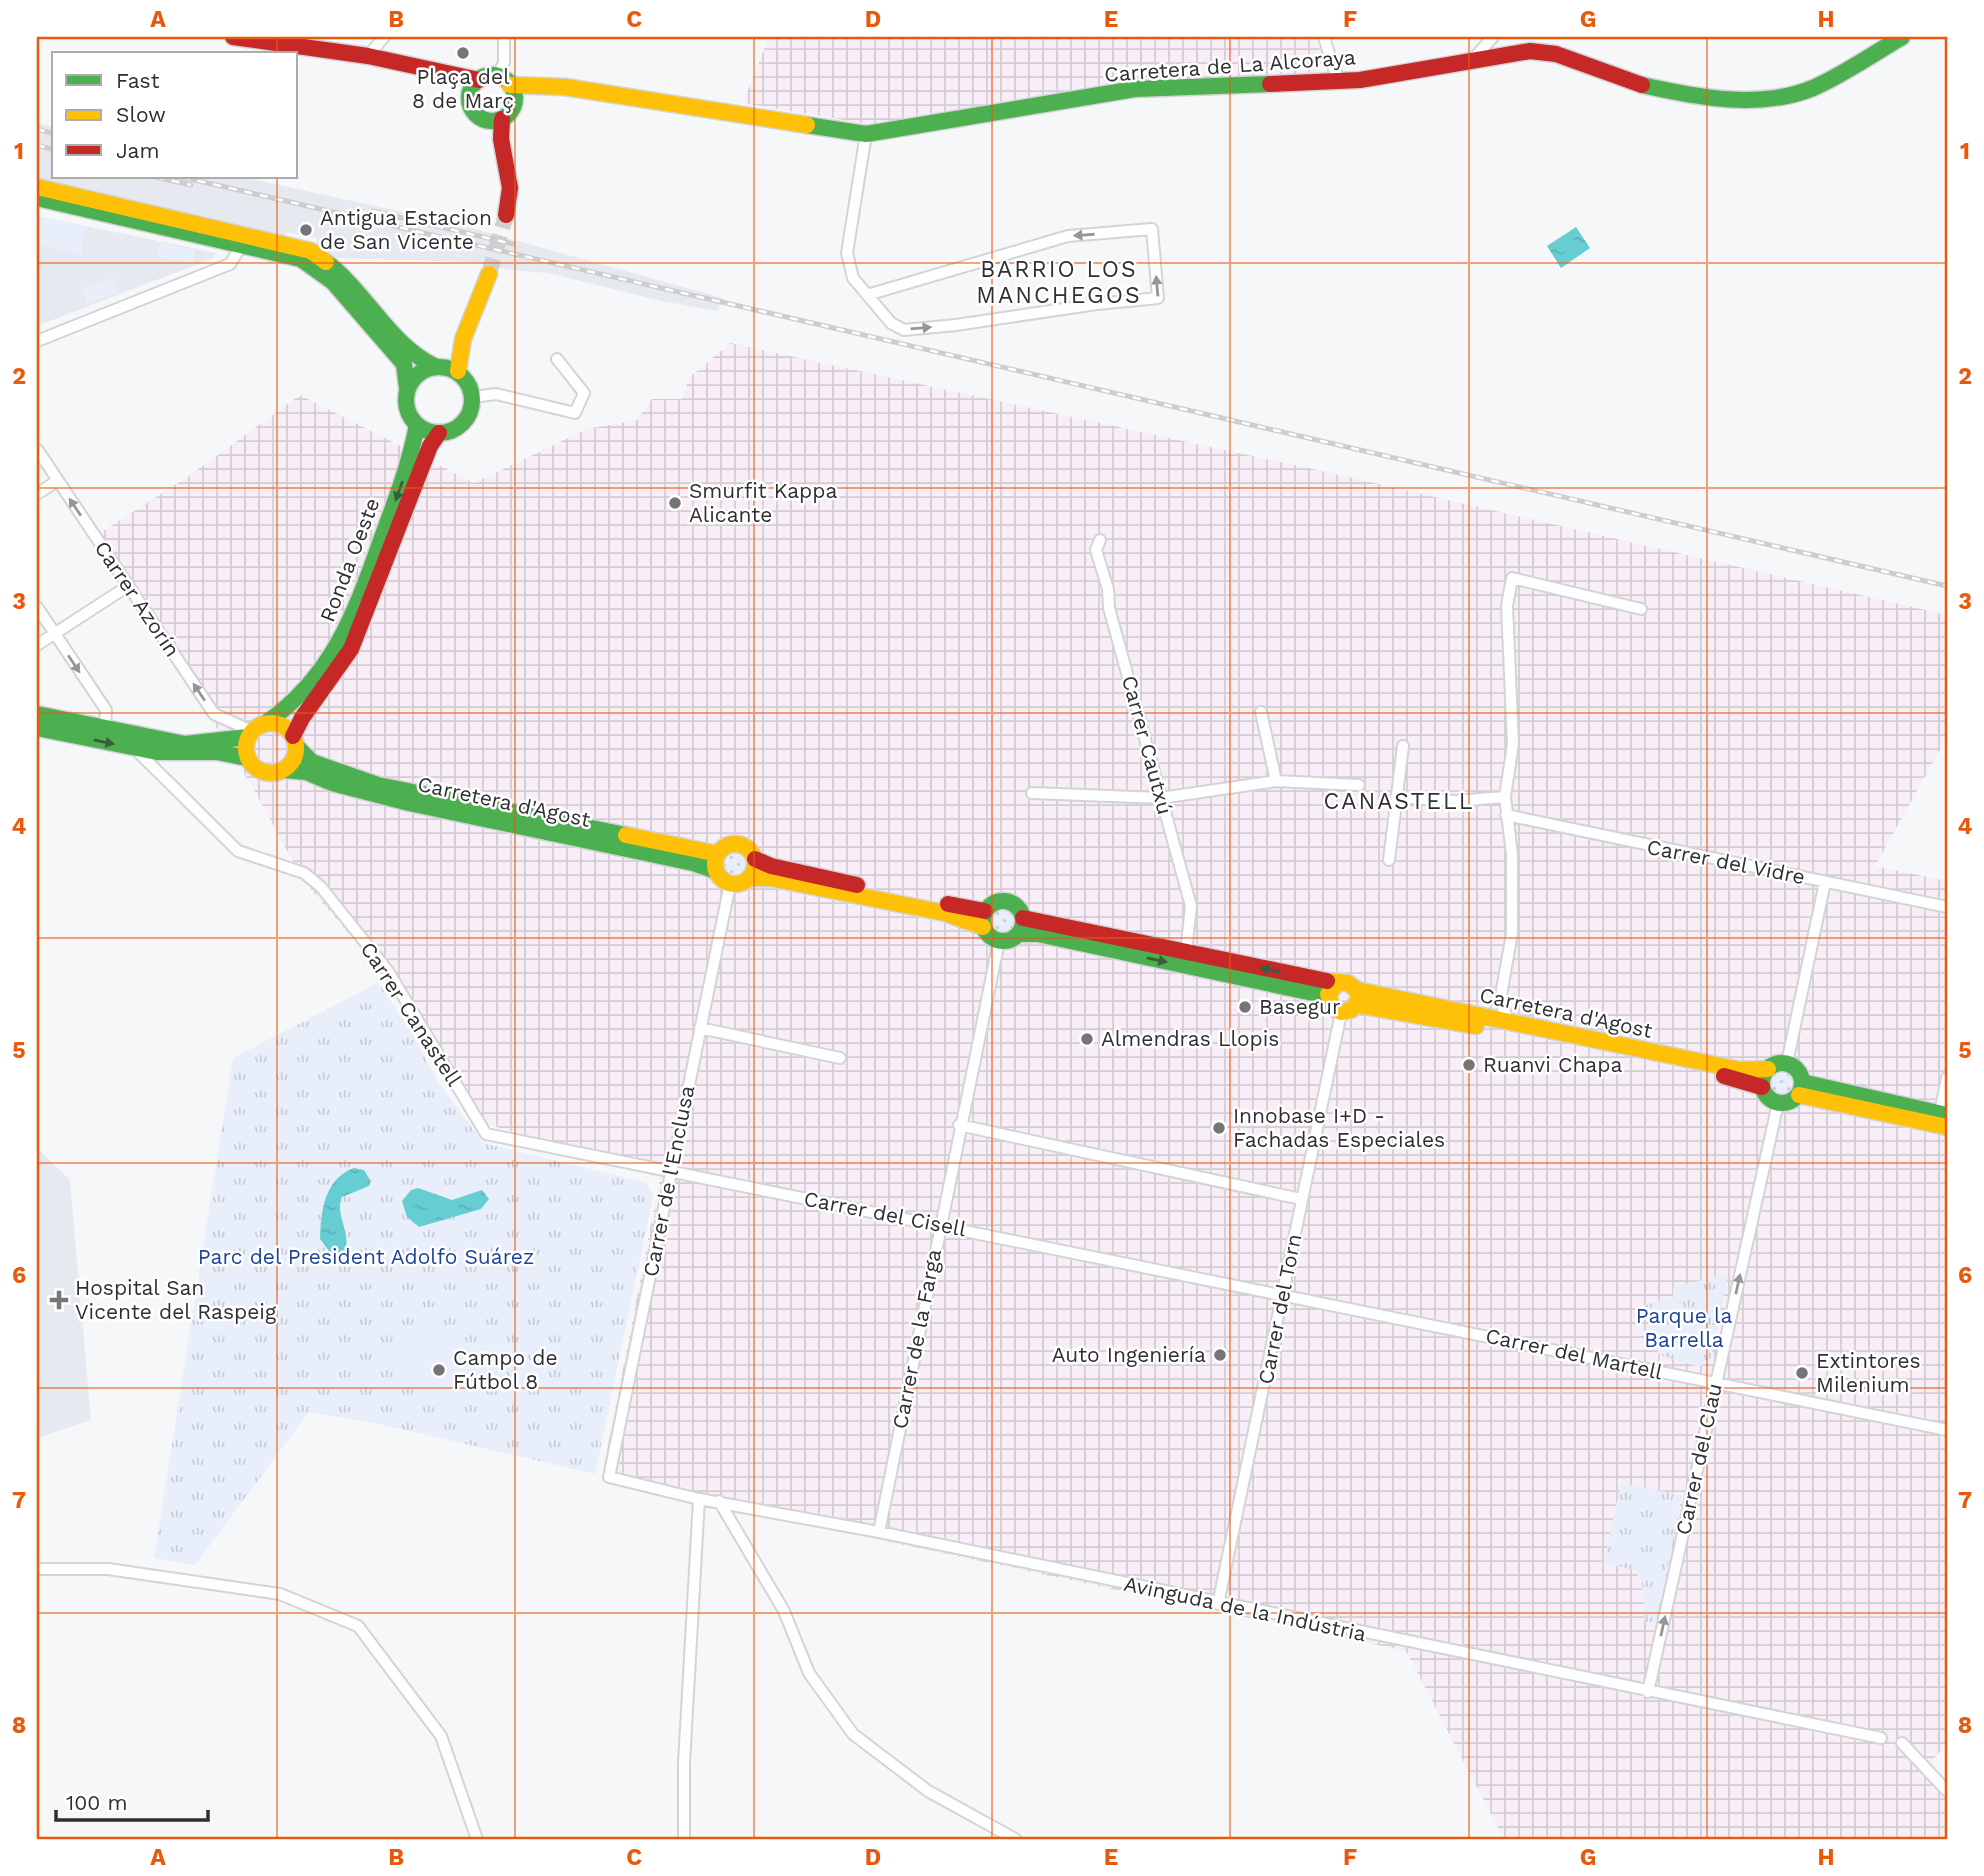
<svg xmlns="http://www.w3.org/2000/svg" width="1984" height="1876" font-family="'Work Sans',sans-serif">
  <defs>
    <pattern id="industrial-grid" width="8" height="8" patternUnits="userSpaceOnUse" patternTransform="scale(1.75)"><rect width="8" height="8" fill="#f8eef7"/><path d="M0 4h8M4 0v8" fill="none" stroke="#d5ccd4"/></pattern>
    <pattern id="grass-dots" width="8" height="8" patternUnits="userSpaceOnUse" patternTransform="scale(1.75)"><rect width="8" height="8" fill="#e8eefa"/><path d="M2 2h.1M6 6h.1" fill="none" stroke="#c7ccd7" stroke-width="1.8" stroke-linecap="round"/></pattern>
    <pattern id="park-tufts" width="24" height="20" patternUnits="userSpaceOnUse" patternTransform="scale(1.75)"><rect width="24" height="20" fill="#e8eefa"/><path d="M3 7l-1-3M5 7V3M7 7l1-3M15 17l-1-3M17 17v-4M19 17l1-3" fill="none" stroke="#c7ccd7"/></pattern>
    <pattern id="water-ripples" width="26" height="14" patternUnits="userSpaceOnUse" patternTransform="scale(1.75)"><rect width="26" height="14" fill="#66ced2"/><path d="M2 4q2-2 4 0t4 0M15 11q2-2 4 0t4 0" fill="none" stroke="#59b1b5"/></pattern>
  </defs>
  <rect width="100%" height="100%" fill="#f6f7f9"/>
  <path fill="url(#industrial-grid)" d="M 769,37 L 1314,37 L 1324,57 L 1315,77 L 1128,85 L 868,124 L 743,103 Z
    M 730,343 L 1322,471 L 1947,615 L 1947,737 L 1875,866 L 1947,881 L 1947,1745 L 1931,1761 L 1947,1791 L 1947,1839 L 1504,1839 L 1406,1651 L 601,1481 L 660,1178 L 488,1124 L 367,955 L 303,880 L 254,790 L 100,533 L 189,476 L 300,395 L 474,483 L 587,429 L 637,420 L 652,399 L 682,399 L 689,378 Z"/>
  <path fill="#e6eaf0" d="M 37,123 L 54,127 L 54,177 L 242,177 L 457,224 L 723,298 L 718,311 L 661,301 L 548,273 L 510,270 L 473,262 L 334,258 L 317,248 L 317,239 L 286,232 L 285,236 L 37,181 Z
    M 37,216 L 217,253 L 211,259 L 37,326 Z
    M 37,1148 L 70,1180 L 91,1420 L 37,1438 Z"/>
  <path fill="url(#grass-dots)" d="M722 864a13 13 0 1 1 26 0a13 13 0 1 1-26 0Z
    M990 921a13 13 0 1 1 26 0a13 13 0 1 1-26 0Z
    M1768 1083a14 14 0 1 1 28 0a14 14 0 1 1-28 0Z"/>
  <path fill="url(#park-tufts)" d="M 378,983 L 410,1029 L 437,1080 L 483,1143 L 647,1183 L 653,1197 L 595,1474 L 379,1424 L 309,1412 L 195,1565 L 154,1558 L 233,1058 Z
    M 1728,1274 L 1711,1358 L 1699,1367 L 1659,1355 L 1643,1306 L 1673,1297 L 1673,1287 Z
    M 1621,1483 L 1682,1495 L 1656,1622 L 1645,1622 L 1642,1583 L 1635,1570 L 1604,1563 Z"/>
  <path fill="#e8eefa" d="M 37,216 L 86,226 L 81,254 L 37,245 Z
    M 160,243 L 195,249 L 193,263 L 158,257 Z
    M 114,277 L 119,293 L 87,303 L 82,288 Z
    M 438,1321 L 483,1391 L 441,1418 L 396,1349 Z"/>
  <path fill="url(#water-ripples)" d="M 1576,227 L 1590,248 L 1561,268 L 1547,246 Z
    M 354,1168 L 364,1170 L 370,1180 L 369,1186 L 342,1197 C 334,1215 353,1234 344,1253 L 332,1255 L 320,1239 C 321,1211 324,1179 354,1168 Z
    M 418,1188 L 452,1200 L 482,1190 L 489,1199 L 481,1209 L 419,1227 L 407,1217 L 402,1201 L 411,1190 Z"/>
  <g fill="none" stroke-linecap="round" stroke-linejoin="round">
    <path stroke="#cecfd1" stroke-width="16" stroke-dasharray="16 8" stroke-linecap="butt" d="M 489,274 L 506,215"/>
    <g stroke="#d3d4d5" stroke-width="14">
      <path id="street" d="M 1324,37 L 1333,67 L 1341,81
        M 368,56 L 384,37
        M 1472,60 L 1493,37
        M 497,77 L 504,62 L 504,37
        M 866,134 L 847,253 L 853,278 L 891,323 L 904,330 L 956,325 L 1097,304 L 1158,298 L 1152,229 L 1068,236 L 867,295
        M 37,341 L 230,264 L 241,246
        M 473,397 L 496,394 L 575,413 L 584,393 L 557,359
        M 37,449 L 214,714 L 252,731
        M 37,494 L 57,481
        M 1100,540 L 1096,550 L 1108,589 L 1109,608 L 1191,906 L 1186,952
        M 37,607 L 106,710 L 105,728
        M 37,645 L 128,586
        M 136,750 L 238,851 L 304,873 L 321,887 L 388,971 L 486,1134 L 1947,1430
        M 1276,781 L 1359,785
        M 1032,793 L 1161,798 L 1276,781 L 1261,712
        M 1396,797 L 1455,801 L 1505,797
        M 1506,815 L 1947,907
        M 1389,860 L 1403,746
        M 730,884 L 609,1477 L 699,1499 L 879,1532 L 1881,1738
        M 1509,1022 L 1500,1001 L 1512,933 L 1512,854 L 1505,797 L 1513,744 L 1507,606 L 1512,578 L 1641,609
        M 700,1028 L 840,1058
        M 1787,1063 L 1825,882
        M 1940,1113 L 1947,1078
        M 959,1125 L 1301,1199
        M 719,1501 L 784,1611 L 809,1673 L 853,1734 L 928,1791 L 1015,1839
        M 879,1532 L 999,941
        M 37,1569 L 108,1569 L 280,1594 L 358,1626 L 441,1736 L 477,1839
        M 1218,1604 L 1341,1013
        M 1648,1692 L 1778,1103
        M 1902,1743 L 1947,1791
        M 684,1839 L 684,1763 L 699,1499"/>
    </g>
    <g stroke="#d3d4d5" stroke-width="19">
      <path id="fast" d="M469 98a23 23 0 1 1 46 0a23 23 0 1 1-46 0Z
        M 1642,85 C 1695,97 1760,110 1813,88 C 1843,75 1873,54 1902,37
        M 807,125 L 866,134 L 1135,89 L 1270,84
        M 37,198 L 301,259 L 333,282 L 404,364 L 407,388
        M 326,262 C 366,292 389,344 434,366
        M406 400a33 33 0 1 1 66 0a33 33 0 1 1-66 0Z
        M 37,714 L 185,744 L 248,737
        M 266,723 C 336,674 356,609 384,532 C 397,497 410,462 417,425
        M 37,728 L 157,752 L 217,752 L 247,758
        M 297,747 L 312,762 L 378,785 L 626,835
        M 284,770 L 306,772 L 332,783 L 409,803 L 693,863 L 716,871
        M983 921a20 20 0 1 1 40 0a20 20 0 1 1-40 0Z
        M 1018,934 L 1038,934 L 1318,994 L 1328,999
        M1762 1083a20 20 0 1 1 40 0a20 20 0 1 1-40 0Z
        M 1802,1082 L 1947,1115"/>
    </g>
    <g stroke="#d3d4d5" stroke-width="19">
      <path id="slow" d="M 510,85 L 565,87 L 807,125
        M 37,187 L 311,251 L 326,262
        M 458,371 L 463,339 L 489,274
        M246 748a25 25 0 1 1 50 0a25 25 0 1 1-50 0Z
        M 626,835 L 718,854
        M715 864a20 20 0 1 1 40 0a20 20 0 1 1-40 0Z
        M 750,878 L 770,878 L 945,913 L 983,927
        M 1327,981 L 1348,983 L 1357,990 L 1359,1000 L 1351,1010 L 1341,1012 L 1332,1007 L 1328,994 L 1337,984
        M 1357,990 L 1740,1070 L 1768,1069
        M 1358,1005 L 1476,1026
        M 1799,1095 L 1947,1127"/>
    </g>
    <g stroke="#d3d4d5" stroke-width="19">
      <path id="jam" d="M 233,37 L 368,56 L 479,80
        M 1270,84 L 1360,80 L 1530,51 L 1556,54 L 1642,85
        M 502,119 L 501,139 L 510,188 L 506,215
        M 293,736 L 302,718 L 351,649 L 430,446 L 439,433
        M 755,859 L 771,866 L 857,885
        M 948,904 L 985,911
        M 1023,918 L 1327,981
        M 1724,1076 L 1762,1087"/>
    </g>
    <use href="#street" stroke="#fefefe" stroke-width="10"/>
    <use href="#fast" stroke="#4caf50" stroke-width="16"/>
    <use href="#slow" stroke="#ffc107" stroke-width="16"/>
    <use href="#jam" stroke="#c62828" stroke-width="16"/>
    <g stroke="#cdcdce" stroke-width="5">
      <path id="rail" d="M 37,129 L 54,134
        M 37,145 L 54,150
        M 156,177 L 191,185
        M 182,177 L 1947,586
        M 373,211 L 513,244"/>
    </g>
    <use href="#rail" stroke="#fff" stroke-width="2.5" stroke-dasharray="8" stroke-linecap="butt"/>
  </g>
  <defs><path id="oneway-solid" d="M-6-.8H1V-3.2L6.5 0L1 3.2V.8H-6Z" transform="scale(1.75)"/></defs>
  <g fill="#969698">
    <use href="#oneway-solid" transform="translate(1084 235) rotate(176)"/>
    <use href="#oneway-solid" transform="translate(1157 286) rotate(-95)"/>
    <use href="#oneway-solid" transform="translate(921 328) rotate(-5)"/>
    <use href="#oneway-solid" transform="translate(75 507) rotate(-124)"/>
    <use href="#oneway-solid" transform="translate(74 664) rotate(56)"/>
    <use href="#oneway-solid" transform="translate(199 692) rotate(-124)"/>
    <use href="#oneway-solid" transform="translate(1738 1284) rotate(-78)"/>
    <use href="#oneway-solid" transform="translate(1663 1626) rotate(-78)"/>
  </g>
  <g fill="#395c3c">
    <use href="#oneway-solid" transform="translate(399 491) rotate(110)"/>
    <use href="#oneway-solid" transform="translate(104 742) rotate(12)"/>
    <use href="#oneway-solid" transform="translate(1157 960) rotate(12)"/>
    <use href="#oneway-solid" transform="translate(1270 970) rotate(-168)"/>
  </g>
  <path fill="none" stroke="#e8590c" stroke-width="2" stroke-opacity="0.55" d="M 277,37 L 277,54M 515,37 L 515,1839M 754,37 L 754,1839M 992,37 L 992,1839M 1230,37 L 1230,1839M 1469,37 L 1469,1839M 1707,37 L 1707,1839M 277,177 L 277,1839M 37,263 L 1947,263M 37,488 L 1947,488M 37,713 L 1947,713M 37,938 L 1947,938M 37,1163 L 1947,1163M 37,1388 L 1947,1388M 37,1613 L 1947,1613"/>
  <g fill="#757577" stroke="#fff" stroke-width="2.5">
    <circle cx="463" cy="53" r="7"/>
    <circle cx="306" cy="230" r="7"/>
    <circle cx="675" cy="503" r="7"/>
    <circle cx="1245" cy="1007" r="7"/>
    <circle cx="1087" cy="1039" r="7"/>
    <circle cx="1469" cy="1065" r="7"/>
    <circle cx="1219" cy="1128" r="7"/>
    <path d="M55.5 1289.5h7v7h7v7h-7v7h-7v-7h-7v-7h7z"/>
    <circle cx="1220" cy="1355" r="7"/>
    <circle cx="439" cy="1370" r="7"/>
    <circle cx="1802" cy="1373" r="7"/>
  </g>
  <g text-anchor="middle" stroke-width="5" stroke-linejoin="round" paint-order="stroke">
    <g font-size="21" fill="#2f2f31" stroke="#fff">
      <text transform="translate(1230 66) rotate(-4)" y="7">Carretera de La Alcoraya</text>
      <text transform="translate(350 560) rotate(-69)" y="7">Ronda Oeste</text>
      <text transform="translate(137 599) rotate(56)" y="7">Carrer Azorín</text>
      <text transform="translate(1147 745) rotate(75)" y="7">Carrer Cautxú</text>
      <text transform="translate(504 802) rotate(12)" y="7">Carretera d'Agost</text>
      <text transform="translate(1726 862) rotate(11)" y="7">Carrer del Vidre</text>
      <text transform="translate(1566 1013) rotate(12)" y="7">Carretera d'Agost</text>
      <text transform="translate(411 1014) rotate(57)" y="7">Carrer Canastell</text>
      <text transform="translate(669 1181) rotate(-79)" y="7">Carrer de l'Enclusa</text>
      <text transform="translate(885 1214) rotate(11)" y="7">Carrer del Cisell</text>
      <text transform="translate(1280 1309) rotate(-79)" y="7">Carrer del Torn</text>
      <text transform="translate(917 1339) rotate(-79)" y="7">Carrer de la Farga</text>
      <text transform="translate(1574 1354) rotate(12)" y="7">Carrer del Martell</text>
      <text transform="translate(1699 1459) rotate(-78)" y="7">Carrer del Clau</text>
      <text transform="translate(1245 1609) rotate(12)" y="7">Avinguda de la Indústria</text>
    </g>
    <g font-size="21" fill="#2f2f31" stroke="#fff" text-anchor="start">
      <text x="463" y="84" text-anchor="middle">Plaça del<tspan x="463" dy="24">8 de Març</tspan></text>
      <text x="320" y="225">Antigua Estacion<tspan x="320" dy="24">de San Vicente</tspan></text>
      <text x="689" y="498">Smurfit Kappa<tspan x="689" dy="24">Alicante</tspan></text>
      <text x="1259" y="1014">Basegur</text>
      <text x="1101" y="1046">Almendras Llopis</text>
      <text x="1483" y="1072">Ruanvi Chapa</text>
      <text x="1233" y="1123">Innobase I+D -<tspan x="1233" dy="24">Fachadas Especiales</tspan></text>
      <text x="75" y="1295">Hospital San<tspan x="75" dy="24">Vicente del Raspeig</tspan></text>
      <text x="1206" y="1362" text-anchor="end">Auto Ingeniería</text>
      <text x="453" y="1365">Campo de<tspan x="453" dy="24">Fútbol 8</tspan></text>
      <text x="1816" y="1368">Extintores<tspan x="1816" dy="24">Milenium</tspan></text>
    </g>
    <g font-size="21" fill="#1d4398" stroke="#fff">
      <text x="366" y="1264">Parc del President Adolfo Suárez</text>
      <text x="1684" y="1323">Parque la<tspan x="1684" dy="24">Barrella</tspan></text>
    </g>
    <g font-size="23" letter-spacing="2" fill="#2f2f31" stroke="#fff">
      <text x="1059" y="277">BARRIO LOS<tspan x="1059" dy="26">MANCHEGOS</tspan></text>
      <text x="1399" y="809">CANASTELL</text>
    </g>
  </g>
  <rect width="1984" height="1876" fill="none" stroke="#ffffff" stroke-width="77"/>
  <rect x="52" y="52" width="245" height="126" fill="#ffffff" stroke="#acacad" stroke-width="2"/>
  <rect x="66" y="75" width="35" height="10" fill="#4caf50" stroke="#acacad" stroke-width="2"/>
  <text x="116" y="88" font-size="21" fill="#2f2f31">Fast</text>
  <rect x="66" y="110" width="35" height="10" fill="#ffc107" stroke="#acacad" stroke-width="2"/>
  <text x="116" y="122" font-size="21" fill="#2f2f31">Slow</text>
  <rect x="66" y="145" width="35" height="10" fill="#c62828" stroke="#acacad" stroke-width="2"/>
  <text x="116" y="158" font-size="21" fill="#2f2f31">Jam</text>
  <path d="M56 1810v10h152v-10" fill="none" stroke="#2f2f31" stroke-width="3.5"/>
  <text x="66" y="1810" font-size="21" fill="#2f2f31" stroke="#ffffff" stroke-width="5" paint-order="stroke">100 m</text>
  <rect x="38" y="38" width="1908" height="1800" fill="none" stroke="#e8590c" stroke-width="2.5"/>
  <g font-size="23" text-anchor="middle" font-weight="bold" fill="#e8590c">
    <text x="158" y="27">A</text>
    <text x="396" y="27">B</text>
    <text x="634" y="27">C</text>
    <text x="873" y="27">D</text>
    <text x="1111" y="27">E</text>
    <text x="1350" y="27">F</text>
    <text x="1588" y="27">G</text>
    <text x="1826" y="27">H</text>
    <text x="19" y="159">1</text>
    <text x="1965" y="159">1</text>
    <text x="19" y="384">2</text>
    <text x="1965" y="384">2</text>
    <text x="19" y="609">3</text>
    <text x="1965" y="609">3</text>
    <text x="19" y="834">4</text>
    <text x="1965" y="834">4</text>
    <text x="19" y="1058">5</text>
    <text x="1965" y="1058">5</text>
    <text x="19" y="1283">6</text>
    <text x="1965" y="1283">6</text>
    <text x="19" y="1508">7</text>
    <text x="1965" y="1508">7</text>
    <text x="19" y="1733">8</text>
    <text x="1965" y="1733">8</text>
    <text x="158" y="1865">A</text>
    <text x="396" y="1865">B</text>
    <text x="634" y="1865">C</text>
    <text x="873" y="1865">D</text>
    <text x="1111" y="1865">E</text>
    <text x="1350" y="1865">F</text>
    <text x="1588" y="1865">G</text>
    <text x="1826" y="1865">H</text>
  </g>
</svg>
